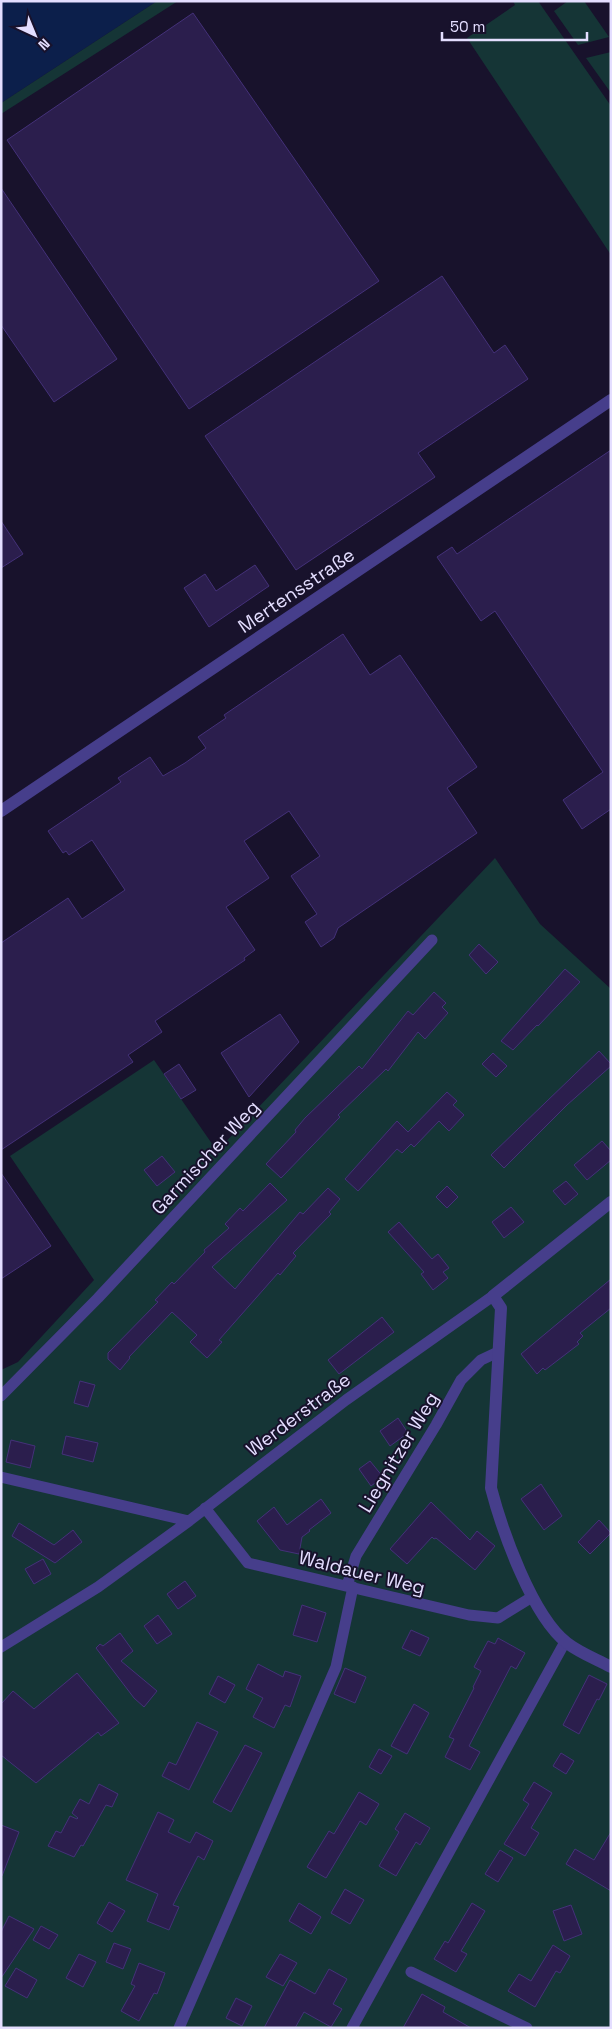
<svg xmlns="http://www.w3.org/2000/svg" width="612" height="2029" font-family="'Space Grotesk',sans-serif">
  <rect width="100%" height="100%" fill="#18122c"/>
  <path fill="#153536" d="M 157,1 L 178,1 L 1,114 L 1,103 Z
    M 513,1 L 538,1 L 611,106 L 611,255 L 467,38 L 515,5 Z
    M 568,1 L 584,1 L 609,37 L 578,45 L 554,11 Z
    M 611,52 L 611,93 L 586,58 Z
    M 495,858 L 540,924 L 611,989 L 611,2028 L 1,2028 L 1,1370 L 18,1362 L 94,1280 L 10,1156 L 154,1060 L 217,1151 Z"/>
  <path fill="#0c1f4b" d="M 1,1 L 157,1 L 1,103 Z"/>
  <path fill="#2b1e4d" stroke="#443179" d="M 193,13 L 379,281 L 189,409 L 7,140 Z
    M 1,188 L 117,359 L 54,402 L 1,325 Z
    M 442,276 L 494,353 L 505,345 L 528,379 L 418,453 L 435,477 L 296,570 L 205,436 Z
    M 611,450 L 611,809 L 582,829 L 563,800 L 603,772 L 495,611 L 481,621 L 437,557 L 452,547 L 457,554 Z
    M 1,521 L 23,554 L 1,568 Z
    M 255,565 L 269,586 L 209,627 L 184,588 L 205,574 L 216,591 Z
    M 343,634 L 370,675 L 400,655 L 477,767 L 447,788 L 477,833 L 338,928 L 334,938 L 321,947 L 305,922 L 317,914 L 291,876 L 320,856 L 289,811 L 244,841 L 269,878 L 226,907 L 255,950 L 244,958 L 245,960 L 155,1021 L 162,1032 L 128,1055 L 133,1062 L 1,1150 L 1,943 L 68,898 L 82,919 L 125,890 L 92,840 L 69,855 L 66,851 L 63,853 L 48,831 L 121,782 L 118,778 L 150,757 L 163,776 L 185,763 L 206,748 L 198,737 L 226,718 L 224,715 Z
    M 479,944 L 498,962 L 486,974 L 469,955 Z
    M 565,969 L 580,982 L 538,1026 L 537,1025 L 513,1050 L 501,1041 Z
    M 434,992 L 446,1003 L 442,1007 L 448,1013 L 425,1039 L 418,1032 L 388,1071 L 386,1069 L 338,1115 L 340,1117 L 281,1178 L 266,1164 L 296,1132 L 295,1130 L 305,1118 L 359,1066 L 362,1069 L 408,1011 L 413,1015 Z
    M 280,1014 L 299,1042 L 249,1097 L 221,1053 Z
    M 599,1051 L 611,1064 L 611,1066 L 567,1105 L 504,1168 L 491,1155 Z
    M 493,1053 L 507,1066 L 496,1077 L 482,1064 Z
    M 179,1064 L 196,1090 L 181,1099 L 164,1074 Z
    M 447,1092 L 457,1101 L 453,1105 L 464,1115 L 449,1131 L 439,1121 L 414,1147 L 411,1144 L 402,1153 L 397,1149 L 358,1191 L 345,1179 L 397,1121 L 408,1132 Z
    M 602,1141 L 611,1151 L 611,1160 L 587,1180 L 574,1165 Z
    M 162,1156 L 175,1172 L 157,1186 L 144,1170 Z
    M 1,1173 L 51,1246 L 1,1279 Z
    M 566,1181 L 578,1194 L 565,1205 L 553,1191 Z
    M 270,1183 L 287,1200 L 212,1267 L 235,1289 L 300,1212 L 303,1214 L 328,1188 L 340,1199 L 329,1212 L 331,1214 L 293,1253 L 296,1256 L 280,1275 L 278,1273 L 219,1340 L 222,1342 L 207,1358 L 190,1342 L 197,1335 L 172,1312 L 129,1357 L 130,1358 L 120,1370 L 108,1359 L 108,1353 L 158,1302 L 155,1300 L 172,1282 L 174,1284 L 205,1252 L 204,1250 L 229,1228 L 225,1224 L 240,1208 L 243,1211 Z
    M 447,1186 L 458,1197 L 447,1208 L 436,1197 Z
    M 511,1207 L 524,1222 L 504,1238 L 492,1222 Z
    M 399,1222 L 432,1259 L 438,1254 L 449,1268 L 443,1272 L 448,1278 L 433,1290 L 421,1274 L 424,1272 L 388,1232 Z
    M 611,1279 L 611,1308 L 580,1333 L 583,1336 L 577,1342 L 579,1344 L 545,1370 L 543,1368 L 537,1374 L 521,1354 Z
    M 382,1317 L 394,1332 L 339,1374 L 328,1360 Z
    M 80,1381 L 95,1385 L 88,1407 L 74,1403 Z
    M 398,1418 L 408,1433 L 390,1446 L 380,1431 Z
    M 66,1436 L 98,1443 L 93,1462 L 62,1454 Z
    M 11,1440 L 35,1446 L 30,1468 L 6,1462 Z
    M 370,1461 L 383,1477 L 371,1486 L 359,1469 Z
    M 541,1484 L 562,1516 L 544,1530 L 521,1499 Z
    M 321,1499 L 331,1513 L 309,1530 L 310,1531 L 302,1537 L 299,1554 L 280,1550 L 257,1521 L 274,1507 L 287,1525 Z
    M 431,1502 L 470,1540 L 477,1531 L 495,1546 L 475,1570 L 436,1538 L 434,1539 L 432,1537 L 407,1564 L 390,1549 Z
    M 599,1520 L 611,1533 L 590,1554 L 578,1542 Z
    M 19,1523 L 54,1545 L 73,1530 L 82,1542 L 55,1563 L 12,1536 Z
    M 43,1559 L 51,1574 L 34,1584 L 25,1569 Z
    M 185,1581 L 196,1596 L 178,1609 L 167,1594 Z
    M 302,1605 L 326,1613 L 317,1642 L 293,1635 Z
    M 158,1615 L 172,1634 L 157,1644 L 144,1626 Z
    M 411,1630 L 429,1638 L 420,1656 L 402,1648 Z
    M 120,1633 L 133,1651 L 121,1661 L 157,1691 L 144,1707 L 134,1698 L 96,1648 L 100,1644 L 103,1646 Z
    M 498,1638 L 525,1653 L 516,1669 L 511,1666 L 469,1746 L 480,1752 L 470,1770 L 445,1757 L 454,1739 L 449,1737 L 474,1688 L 473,1687 L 481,1671 L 474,1667 L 488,1641 L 495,1644 Z
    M 258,1664 L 283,1677 L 285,1671 L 301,1676 L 290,1707 L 285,1705 L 274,1728 L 253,1717 L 263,1698 L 246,1689 Z
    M 345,1668 L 366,1677 L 355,1703 L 334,1694 Z
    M 77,1673 L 119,1723 L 101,1736 L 98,1732 L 36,1783 L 1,1755 L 1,1704 L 13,1691 L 34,1709 Z
    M 589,1675 L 607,1684 L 599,1700 L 597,1699 L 579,1734 L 563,1725 Z
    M 218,1676 L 235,1685 L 225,1703 L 209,1694 Z
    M 414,1704 L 429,1713 L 407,1754 L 391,1746 Z
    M 197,1722 L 218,1732 L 189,1790 L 162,1776 L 169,1762 L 176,1765 Z
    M 245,1745 L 262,1753 L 231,1812 L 213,1802 Z
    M 379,1749 L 392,1756 L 381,1774 L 369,1767 Z
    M 561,1753 L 574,1761 L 566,1774 L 553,1766 Z
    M 534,1782 L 552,1793 L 531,1828 L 539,1833 L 525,1856 L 504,1844 L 529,1804 L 523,1800 Z
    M 99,1784 L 118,1794 L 112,1807 L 106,1805 L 83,1846 L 81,1845 L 74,1857 L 48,1846 L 56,1831 L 61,1833 L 70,1816 L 77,1819 L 78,1818 L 72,1813 L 80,1799 L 89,1804 Z
    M 359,1792 L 379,1804 L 366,1825 L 360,1821 L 326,1878 L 307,1867 L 329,1831 L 334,1834 Z
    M 158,1812 L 174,1820 L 168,1832 L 190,1843 L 196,1832 L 213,1841 L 204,1860 L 198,1856 L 173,1905 L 179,1907 L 169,1930 L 147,1921 L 158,1894 L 126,1880 Z
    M 405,1813 L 430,1828 L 420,1845 L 416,1842 L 396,1876 L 379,1866 L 399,1832 L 395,1829 Z
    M 1,1825 L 19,1832 L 2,1876 L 1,1876 Z
    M 611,1832 L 611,1891 L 566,1864 L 575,1849 L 594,1860 Z
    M 500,1850 L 513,1858 L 498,1882 L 485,1874 Z
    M 345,1889 L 364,1900 L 350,1924 L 331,1913 Z
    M 109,1902 L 125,1911 L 112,1932 L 97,1923 Z
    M 299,1903 L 321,1917 L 311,1934 L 289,1921 Z
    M 472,1903 L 485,1911 L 461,1951 L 467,1954 L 456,1972 L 434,1959 L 445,1941 L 448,1943 Z
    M 571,1905 L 582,1934 L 564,1941 L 553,1911 Z
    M 9,1916 L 34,1929 L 1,1978 L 1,1932 Z
    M 41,1926 L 58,1935 L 49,1949 L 33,1940 Z
    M 114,1943 L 131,1949 L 123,1969 L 106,1962 Z
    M 553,1945 L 570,1956 L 560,1973 L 556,1971 L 535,2007 L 508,1991 L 519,1974 L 531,1981 Z
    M 79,1954 L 96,1962 L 83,1987 L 66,1978 Z
    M 280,1954 L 297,1963 L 283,1986 L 266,1977 Z
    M 139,1963 L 165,1973 L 157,1994 L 154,1993 L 139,2021 L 121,2011 L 135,1986 L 131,1984 Z
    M 16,1968 L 37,1980 L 27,1998 L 5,1986 Z
    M 329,1969 L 347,1979 L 333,2004 L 342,2009 L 331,2027 L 304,2012 L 295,2028 L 264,2028 L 290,1980 L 315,1994 Z
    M 422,1994 L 445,2007 L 443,2012 L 471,2028 L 403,2028 Z
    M 236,1998 L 252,2006 L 242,2026 L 226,2018 Z"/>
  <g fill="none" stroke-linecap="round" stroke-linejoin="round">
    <path stroke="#463e8b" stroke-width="11" d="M 1,1396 L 98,1298 L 432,940
      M 1,1477 L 189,1521
      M 205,1508 L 248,1563 L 469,1615 L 498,1618 L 532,1597
      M 347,1586 L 356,1556 L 436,1425 L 461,1380 L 481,1360 L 498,1352
      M 1,1647 L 98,1587 L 189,1521 L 346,1400 L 493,1296
      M 411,1972 L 527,2028
      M 179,2028 L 336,1667 L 353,1587
      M 352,2028 L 565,1642"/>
    <path stroke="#463e8b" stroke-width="12" d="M 1,811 L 611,400
      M 611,1202 L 493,1296 L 501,1308 L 491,1488 C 502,1530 532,1616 567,1643 C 580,1653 596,1659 611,1667"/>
  </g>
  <g text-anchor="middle" stroke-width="4" stroke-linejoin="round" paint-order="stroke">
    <g font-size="19" fill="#e4deff" stroke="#18122c">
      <text transform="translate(296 590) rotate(-34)" y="7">Mertensstraße</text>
      <text transform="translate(205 1157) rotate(-47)" y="7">Garmischer Weg</text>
      <text transform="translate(298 1414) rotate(-37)" y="7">Werderstraße</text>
      <text transform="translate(398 1452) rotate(-59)" y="7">Liegnitzer Weg</text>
      <text transform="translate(362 1572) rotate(14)" y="7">Waldauer Weg</text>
    </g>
  </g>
  <rect width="612" height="2029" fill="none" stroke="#e4deff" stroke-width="5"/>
  <g transform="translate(35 35) rotate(136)" stroke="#18122c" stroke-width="4" paint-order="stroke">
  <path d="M0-4L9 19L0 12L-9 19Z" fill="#e4deff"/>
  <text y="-8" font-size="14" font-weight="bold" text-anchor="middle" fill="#e4deff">N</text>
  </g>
  <path d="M442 32v8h145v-8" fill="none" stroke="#e4deff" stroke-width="2.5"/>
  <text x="450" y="32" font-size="15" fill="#e4deff" stroke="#18122c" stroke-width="4" paint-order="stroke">50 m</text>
</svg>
